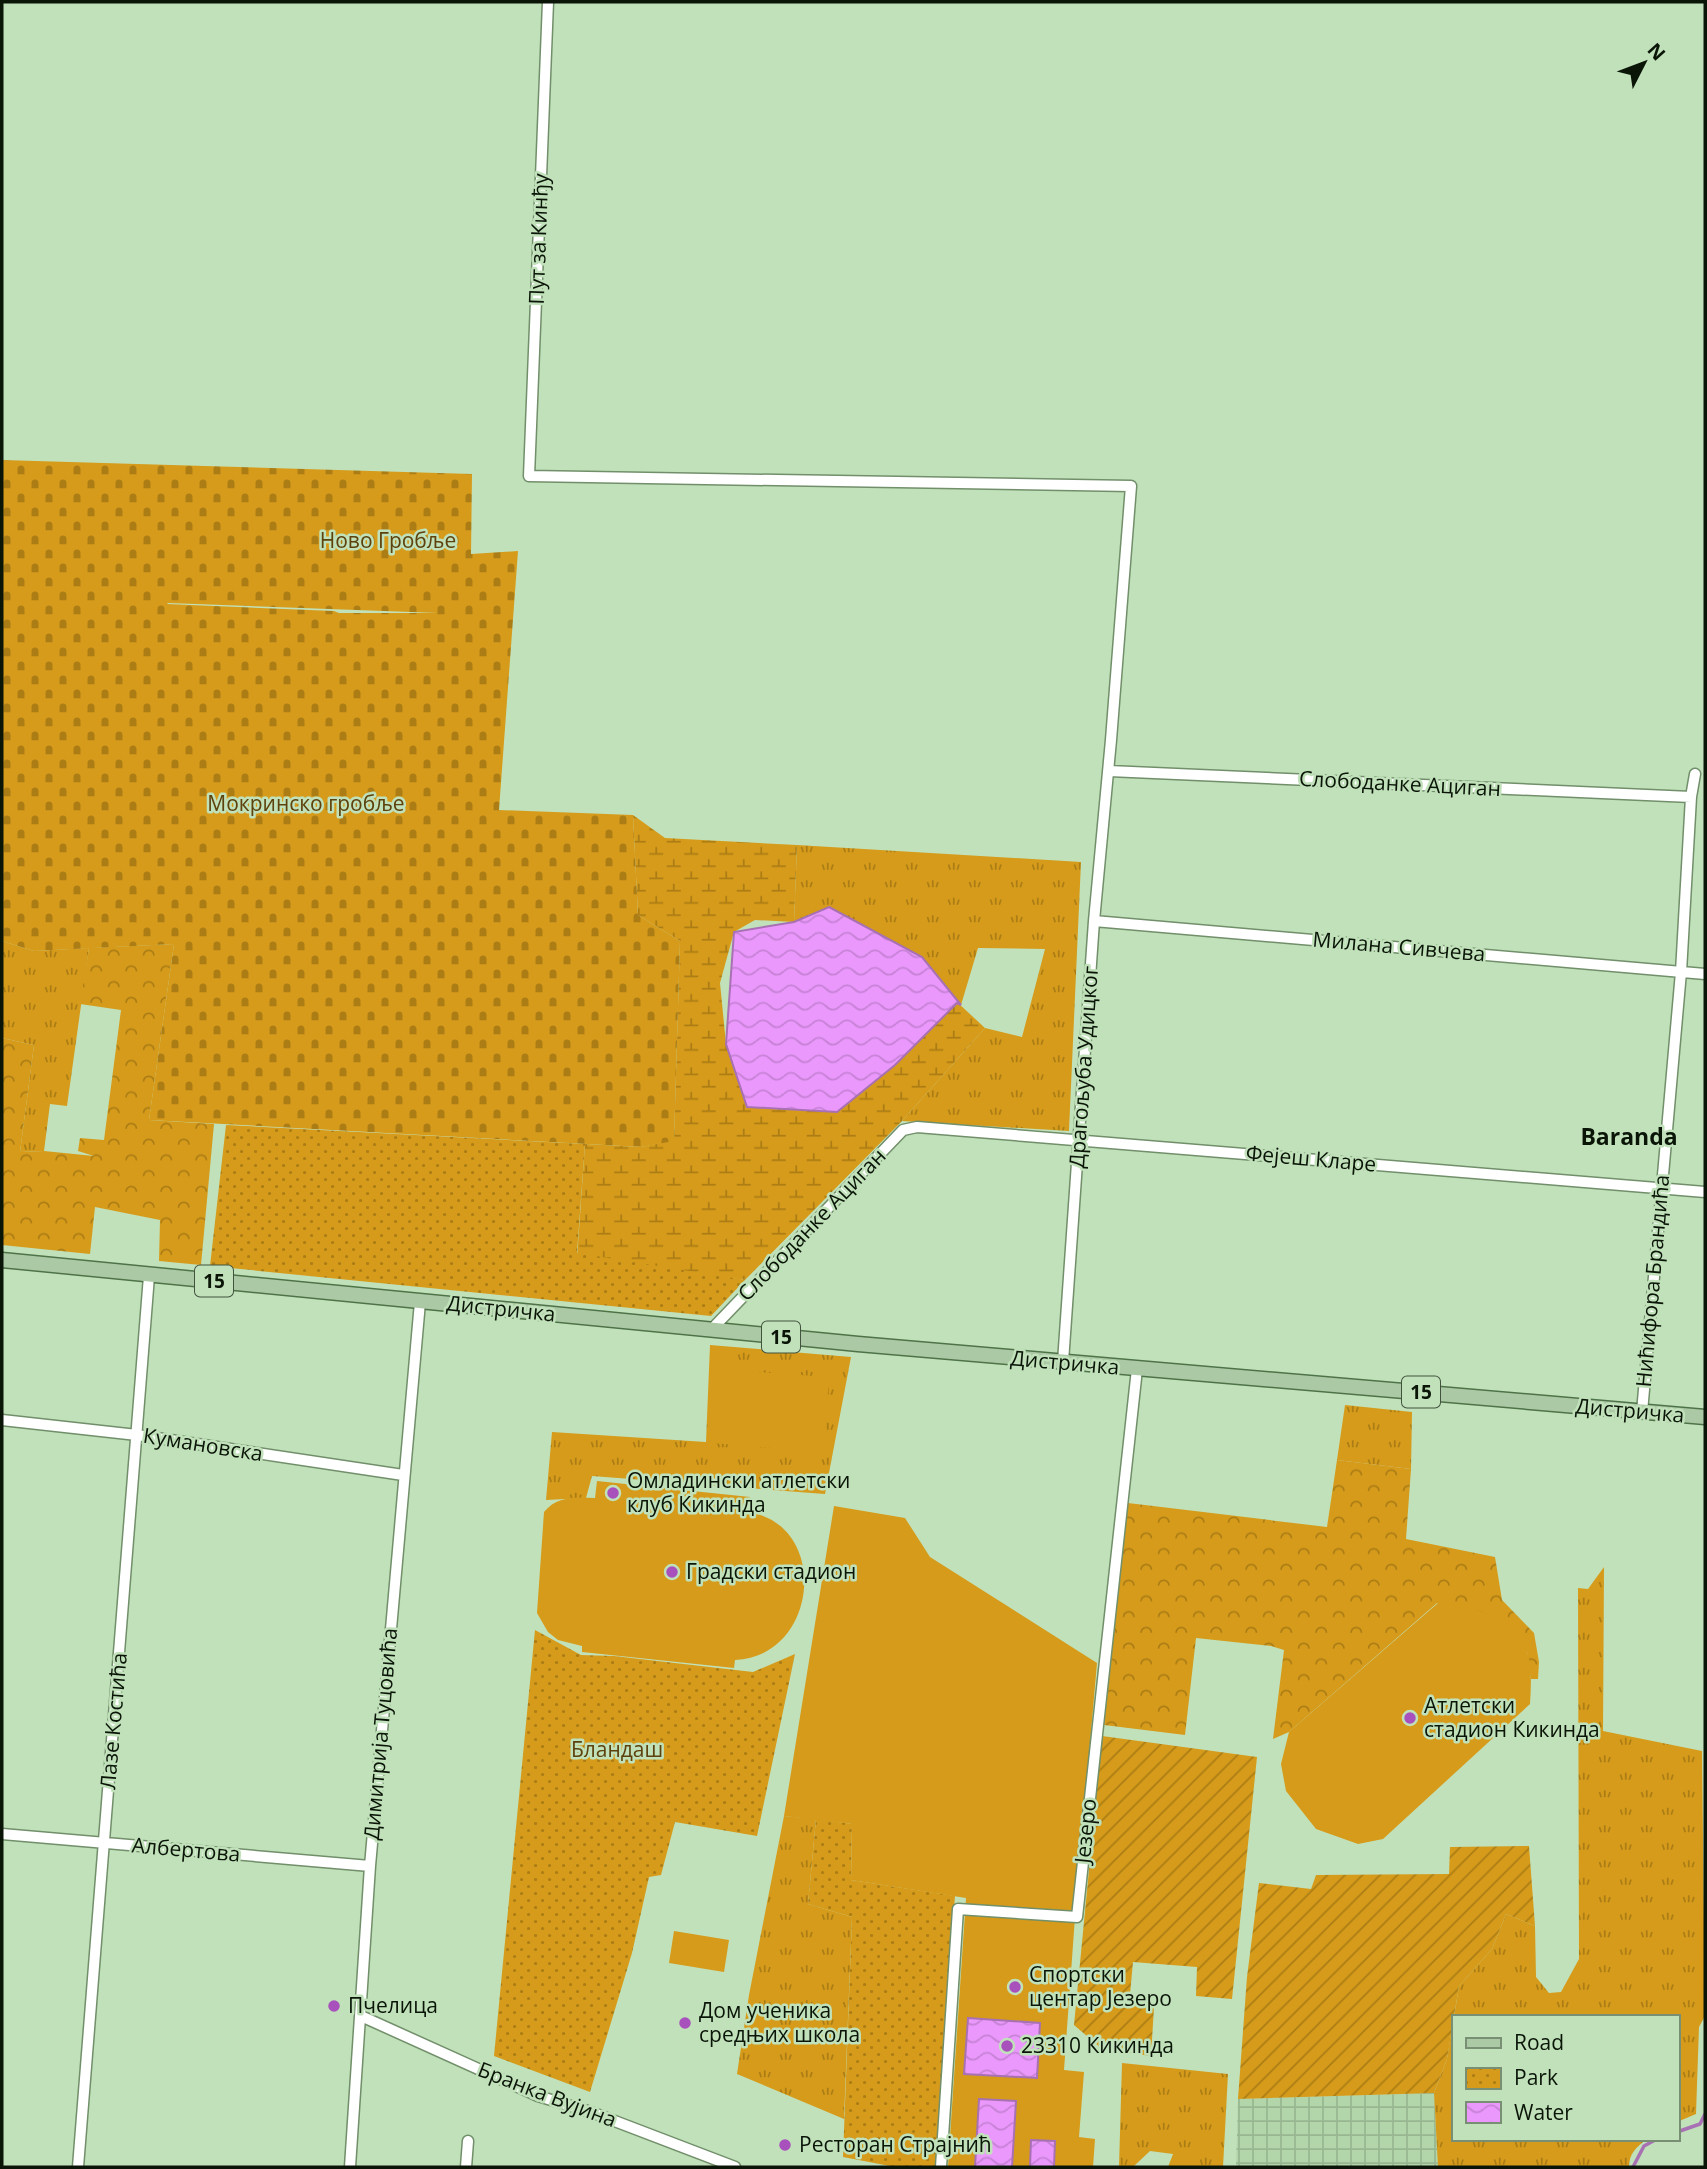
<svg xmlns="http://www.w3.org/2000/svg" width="1707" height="2169" font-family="'Open Sans',sans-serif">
  <defs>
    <pattern id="industrial-grid" width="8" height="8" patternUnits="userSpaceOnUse" patternTransform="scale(1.75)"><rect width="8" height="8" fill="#b2d6aa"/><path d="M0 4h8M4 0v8" fill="none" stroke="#98b791"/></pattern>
    <pattern id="grass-tufts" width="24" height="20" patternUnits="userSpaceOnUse" patternTransform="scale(1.75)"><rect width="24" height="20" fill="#d69b1a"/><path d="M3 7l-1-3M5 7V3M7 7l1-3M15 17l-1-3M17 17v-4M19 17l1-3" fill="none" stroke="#ac7d15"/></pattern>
    <pattern id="forest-crowns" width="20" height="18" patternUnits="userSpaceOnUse" patternTransform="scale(1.75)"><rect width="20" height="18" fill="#d69b1a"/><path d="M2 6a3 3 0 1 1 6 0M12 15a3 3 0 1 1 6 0" fill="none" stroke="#ac7d15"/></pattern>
    <pattern id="wetland-marsh" width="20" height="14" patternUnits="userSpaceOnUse" patternTransform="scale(1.75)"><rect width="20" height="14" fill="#d69b1a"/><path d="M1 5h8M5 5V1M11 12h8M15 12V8" fill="none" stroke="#ac7d15"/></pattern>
    <pattern id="cemetery-stones" width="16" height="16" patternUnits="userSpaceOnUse" patternTransform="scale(1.75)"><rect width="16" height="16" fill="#d69b1a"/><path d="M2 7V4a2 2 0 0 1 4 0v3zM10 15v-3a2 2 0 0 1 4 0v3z" fill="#ac7d15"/></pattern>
    <pattern id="park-dots" width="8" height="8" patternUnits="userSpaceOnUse" patternTransform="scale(1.75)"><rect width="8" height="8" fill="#d69b1a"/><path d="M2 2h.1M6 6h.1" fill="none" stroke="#ac7d15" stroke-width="1.8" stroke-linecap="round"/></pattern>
    <pattern id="garden-furrows" width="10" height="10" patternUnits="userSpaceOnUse" patternTransform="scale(1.75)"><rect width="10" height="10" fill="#d69b1a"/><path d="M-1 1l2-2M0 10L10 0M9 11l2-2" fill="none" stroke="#ac7d15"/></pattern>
    <pattern id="water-waves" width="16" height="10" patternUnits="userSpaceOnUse" patternTransform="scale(1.75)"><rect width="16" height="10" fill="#ea98fc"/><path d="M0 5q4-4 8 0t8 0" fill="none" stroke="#c782d6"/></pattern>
  </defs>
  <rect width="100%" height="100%" fill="#c1e1ba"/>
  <path fill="url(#industrial-grid)" d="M 1434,2093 L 1438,2167 L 1236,2167 L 1238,2099 Z"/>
  <path fill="url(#grass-tufts)" d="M 797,845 L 1081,862 L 1069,1131 L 902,1121 L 985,1028 L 1022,1037 L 1045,949 L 978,948 L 961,1005 L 922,957 L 829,907 L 794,922 Z
    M 2,941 L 34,951 L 89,948 L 67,1106 L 50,1104 L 44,1151 L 20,1152 L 34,1045 L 2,1038 Z
    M 710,1345 L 851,1357 L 825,1494 L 592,1476 L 586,1498 L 546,1500 L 552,1432 L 706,1442 Z
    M 1345,1405 L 1412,1412 L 1411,1469 L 1337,1460 Z
    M 1604,1567 L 1603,1731 L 1702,1751 L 1705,2016 L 1699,2027 L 1696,2114 L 1677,2122 L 1677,2017 L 1454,2017 L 1459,1986 L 1492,1949 L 1506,1914 L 1535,1926 L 1536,1977 L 1549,1993 L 1561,1992 L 1579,1959 L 1578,1588 L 1588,1589 Z
    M 784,1816 L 816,1819 L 808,1904 L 852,1917 L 844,2119 L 737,2074 L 749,1995 Z
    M 1453,2020 L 1453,2139 L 1647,2139 C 1636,2147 1629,2154 1629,2167 L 1438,2167 L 1434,2093 L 1447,2059 Z
    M 1122,2063 L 1228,2074 L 1223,2167 L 1168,2167 L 1173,2154 L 1150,2151 L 1133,2167 L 1119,2167 Z"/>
  <path fill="url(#forest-crowns)" d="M 174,944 L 149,1120 L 214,1124 L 201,1265 L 159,1261 L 160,1220 L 95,1207 L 90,1254 L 2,1245 L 2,1038 L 34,1045 L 20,1152 L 44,1151 L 94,1156 L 78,1151 L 80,1138 L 104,1140 L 121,1010 L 80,1004 L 89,948 Z
    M 1337,1460 L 1411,1469 L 1406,1539 L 1495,1557 L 1502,1600 L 1534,1633 L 1539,1662 L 1538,1679 L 1531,1679 L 1527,1652 L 1437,1603 L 1289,1732 L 1273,1739 L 1284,1650 L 1271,1646 L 1196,1638 L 1185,1735 L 1104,1725 L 1128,1503 L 1327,1527 Z"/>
  <path fill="url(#wetland-marsh)" d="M 633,815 L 665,838 L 797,845 L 794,922 L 755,920 L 734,932 L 720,983 L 726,1044 L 895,1065 L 957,1002 L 985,1028 L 902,1121 L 745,1280 L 577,1258 L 585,1144 L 641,1147 L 674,1140 L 680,941 L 638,915 Z"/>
  <path fill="url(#cemetery-stones)" fill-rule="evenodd" d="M 2,460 L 472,474 L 471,554 L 518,551 L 499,810 L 633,815 L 638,915 L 680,941 L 674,1141 L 641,1147 L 149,1120 L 174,944 L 34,951 L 2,941 ZM 167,604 L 168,603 L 438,613 L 339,613 L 334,611 Z"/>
  <path fill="url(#park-dots)" d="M 226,1125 L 585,1144 L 577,1253 L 745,1280 L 711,1316 L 210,1266 Z
    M 535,1630 L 581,1655 L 614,1656 L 753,1672 L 795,1654 L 757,1836 L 675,1822 L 661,1875 L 649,1877 L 632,1953 L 590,2092 L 494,2056 Z
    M 816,1819 L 852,1824 L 851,1880 L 955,1896 L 935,2167 L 895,2167 L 843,2157 L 852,1917 L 808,1904 Z"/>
  <path fill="url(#garden-furrows)" d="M 1102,1736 L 1257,1757 L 1232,1999 L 1196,1996 L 1197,1967 L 1133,1962 L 1129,2005 L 1154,2007 L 1151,2056 L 1102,2049 L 1074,2025 Z
    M 1529,1846 L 1535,1926 L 1506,1914 L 1492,1949 L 1459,1986 L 1447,2059 L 1434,2093 L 1238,2099 L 1247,1977 L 1259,1883 L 1311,1889 L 1316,1875 L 1449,1874 L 1450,1847 Z"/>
  <path fill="#d69b1a" d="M 716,1369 L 829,1377 L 824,1452 L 711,1443 Z
    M 597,1481 L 750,1497 L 749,1512 C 831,1526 818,1657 735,1660 L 734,1668 L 582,1652 L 582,1646 L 558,1640 L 548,1632 L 537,1613 L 544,1512 C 557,1496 576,1497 595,1498 Z
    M 834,1506 L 905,1518 L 930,1557 L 1097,1663 L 1076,1903 L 1064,2070 L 1084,2072 L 1079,2137 L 1095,2139 L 1093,2167 L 948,2167 L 966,1898 L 851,1880 L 852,1824 L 784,1816 Z
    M 1438,1603 C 1446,1604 1456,1604 1465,1606 C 1488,1611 1520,1631 1528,1655 C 1532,1670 1531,1687 1530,1704 L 1383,1839 L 1358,1844 L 1316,1829 L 1286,1791 L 1281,1764 L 1289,1732 Z
    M 674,1931 L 729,1940 L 724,1972 L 669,1963 Z"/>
  <path fill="url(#water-waves)" stroke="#a771b3" stroke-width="2" d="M 829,907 L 922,957 L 961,1005 L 957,1003 L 895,1065 L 837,1112 L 747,1107 L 726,1044 L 734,932 L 794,922 Z
    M 968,2018 L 1040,2023 L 1037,2078 L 964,2074 Z
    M 979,2099 L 1016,2101 L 1012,2167 L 975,2167 Z
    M 1031,2140 L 1055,2141 L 1054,2167 L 1030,2167 Z"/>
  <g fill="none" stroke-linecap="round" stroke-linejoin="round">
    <path stroke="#a771b3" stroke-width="3.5" d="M 1677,2132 L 1700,2124 L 1705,2114
      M 1633,2167 L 1644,2146 L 1657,2139"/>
    <g stroke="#718f6a" stroke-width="13">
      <path id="minor" d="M 548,2 L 529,476 L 1131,486 L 1111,740 L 1094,921 L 1063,1362
        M 1109,771 L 1691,797
        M 1094,921 L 1705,974
        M 711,1330 L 903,1130 L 917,1127 L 1705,1192
        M 1642,1412 L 1681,972 L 1691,797 L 1695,774
        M 2,1420 L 137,1435 L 403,1475
        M 2,1834 L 370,1866
        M 361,2016 L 538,2096 L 591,2112 L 735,2167
        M 78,2167 L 149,1276
        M 350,2167 L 370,1866 L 420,1302
        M 466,2167 L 468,2141
        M 941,2167 L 958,1909 L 1077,1917 L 1137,1369"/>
    </g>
    <g stroke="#4f7348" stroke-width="17">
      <path id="major" d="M 2,1260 L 858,1344 L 1705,1417"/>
    </g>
    <use href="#minor" stroke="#fff" stroke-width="10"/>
    <use href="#major" stroke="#acc9a6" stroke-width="14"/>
  </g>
  <g fill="#a850bc" stroke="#c1e1ba" stroke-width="2.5">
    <circle cx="613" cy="1493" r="7"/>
    <circle cx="672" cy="1572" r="7"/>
    <circle cx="1410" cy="1718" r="7"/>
    <circle cx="1015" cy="1987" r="7"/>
    <circle cx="334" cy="2006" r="7"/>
    <circle cx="685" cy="2023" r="7"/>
    <circle cx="1007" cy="2046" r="7"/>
    <circle cx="785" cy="2145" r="7"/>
  </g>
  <g text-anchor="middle" stroke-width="5" stroke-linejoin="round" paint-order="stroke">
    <g fill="#c1e1ba" stroke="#41523d" stroke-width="2">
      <rect x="195" y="1265.5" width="38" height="31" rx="5"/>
      <rect x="762" y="1321.5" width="38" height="31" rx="5"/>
      <rect x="1402" y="1376.5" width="38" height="31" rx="5"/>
    </g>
    <g font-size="19" font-weight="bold" fill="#0a1508">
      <text x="214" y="1288">15</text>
      <text x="781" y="1344">15</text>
      <text x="1421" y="1399">15</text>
    </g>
    <g font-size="21" fill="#0a1508" stroke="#c1e1ba">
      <text transform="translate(539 239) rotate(-88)" y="7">Пут за Кинђу</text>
      <text transform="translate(1400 784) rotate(3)" y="7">Слободанке Ациган</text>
      <text transform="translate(1399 947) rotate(5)" y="7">Милана Сивчева</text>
      <text transform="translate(1084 1067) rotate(-86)" y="7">Драгољуба Удицког</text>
      <text transform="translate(1311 1159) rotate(5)" y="7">Фејеш Кларе</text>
      <text transform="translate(812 1225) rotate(-46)" y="7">Слободанке Ациган</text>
      <text transform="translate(1653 1281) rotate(-85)" y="7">Нићифора Брандића</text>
      <text transform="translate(501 1309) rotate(6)" y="7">Дистричка</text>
      <text transform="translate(1065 1363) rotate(5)" y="7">Дистричка</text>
      <text transform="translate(1630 1411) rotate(5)" y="7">Дистричка</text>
      <text transform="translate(203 1445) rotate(9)" y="7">Кумановска</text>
      <text transform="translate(114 1721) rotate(-85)" y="7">Лазе Костића</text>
      <text transform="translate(381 1734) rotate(-85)" y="7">Димитрија Туцовића</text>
      <text transform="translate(1086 1831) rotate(-84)" y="7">Језеро</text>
      <text transform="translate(186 1850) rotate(5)" y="7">Албертова</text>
      <text transform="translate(547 2095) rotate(21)" y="7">Бранка Вујина</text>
    </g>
    <g font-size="21" fill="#5d420d" stroke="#c1e1ba">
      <text x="388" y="548">Ново Гробље</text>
      <text x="306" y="811">Мокринско гробље</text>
      <text x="617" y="1757">Бландаш</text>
    </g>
    <g font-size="21" fill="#0a1508" stroke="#c1e1ba" text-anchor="start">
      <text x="627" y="1488">Омладински атлетски<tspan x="627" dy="24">клуб Кикинда</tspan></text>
      <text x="686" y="1579">Градски стадион</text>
      <text x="1424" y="1713">Атлетски<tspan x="1424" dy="24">стадион Кикинда</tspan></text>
      <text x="1029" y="1982">Спортски<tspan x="1029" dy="24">центар Језеро</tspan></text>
      <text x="348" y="2013">Пчелица</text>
      <text x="699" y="2018">Дом ученика<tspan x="699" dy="24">средњих школа</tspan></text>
      <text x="1021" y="2053">23310 Кикинда</text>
      <text x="799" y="2152">Ресторан Страјнић</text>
    </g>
    <g font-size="23" font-weight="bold" fill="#0a1508" stroke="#c1e1ba">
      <text x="1629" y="1145">Baranda</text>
    </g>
  </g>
  <rect width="1707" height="2169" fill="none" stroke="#0a1508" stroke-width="7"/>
  <rect x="1452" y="2015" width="228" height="126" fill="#c1e1ba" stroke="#788f73" stroke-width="2"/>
  <rect x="1466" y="2038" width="35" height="10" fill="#acc9a6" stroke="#788f73" stroke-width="2"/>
  <text x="1514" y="2050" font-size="21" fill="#0a1508">Road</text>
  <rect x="1466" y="2068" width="35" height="21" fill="url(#park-dots)" stroke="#788f73" stroke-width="2"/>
  <text x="1514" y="2085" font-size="21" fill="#0a1508">Park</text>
  <rect x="1466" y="2102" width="35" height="21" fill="url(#water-waves)" stroke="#788f73" stroke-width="2"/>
  <text x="1514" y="2120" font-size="21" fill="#0a1508">Water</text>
  <g transform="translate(1644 63) rotate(48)" stroke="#c1e1ba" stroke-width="5" paint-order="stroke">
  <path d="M0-5L12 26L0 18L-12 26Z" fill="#0a1508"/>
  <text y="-10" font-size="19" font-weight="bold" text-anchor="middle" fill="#0a1508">N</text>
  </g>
</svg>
